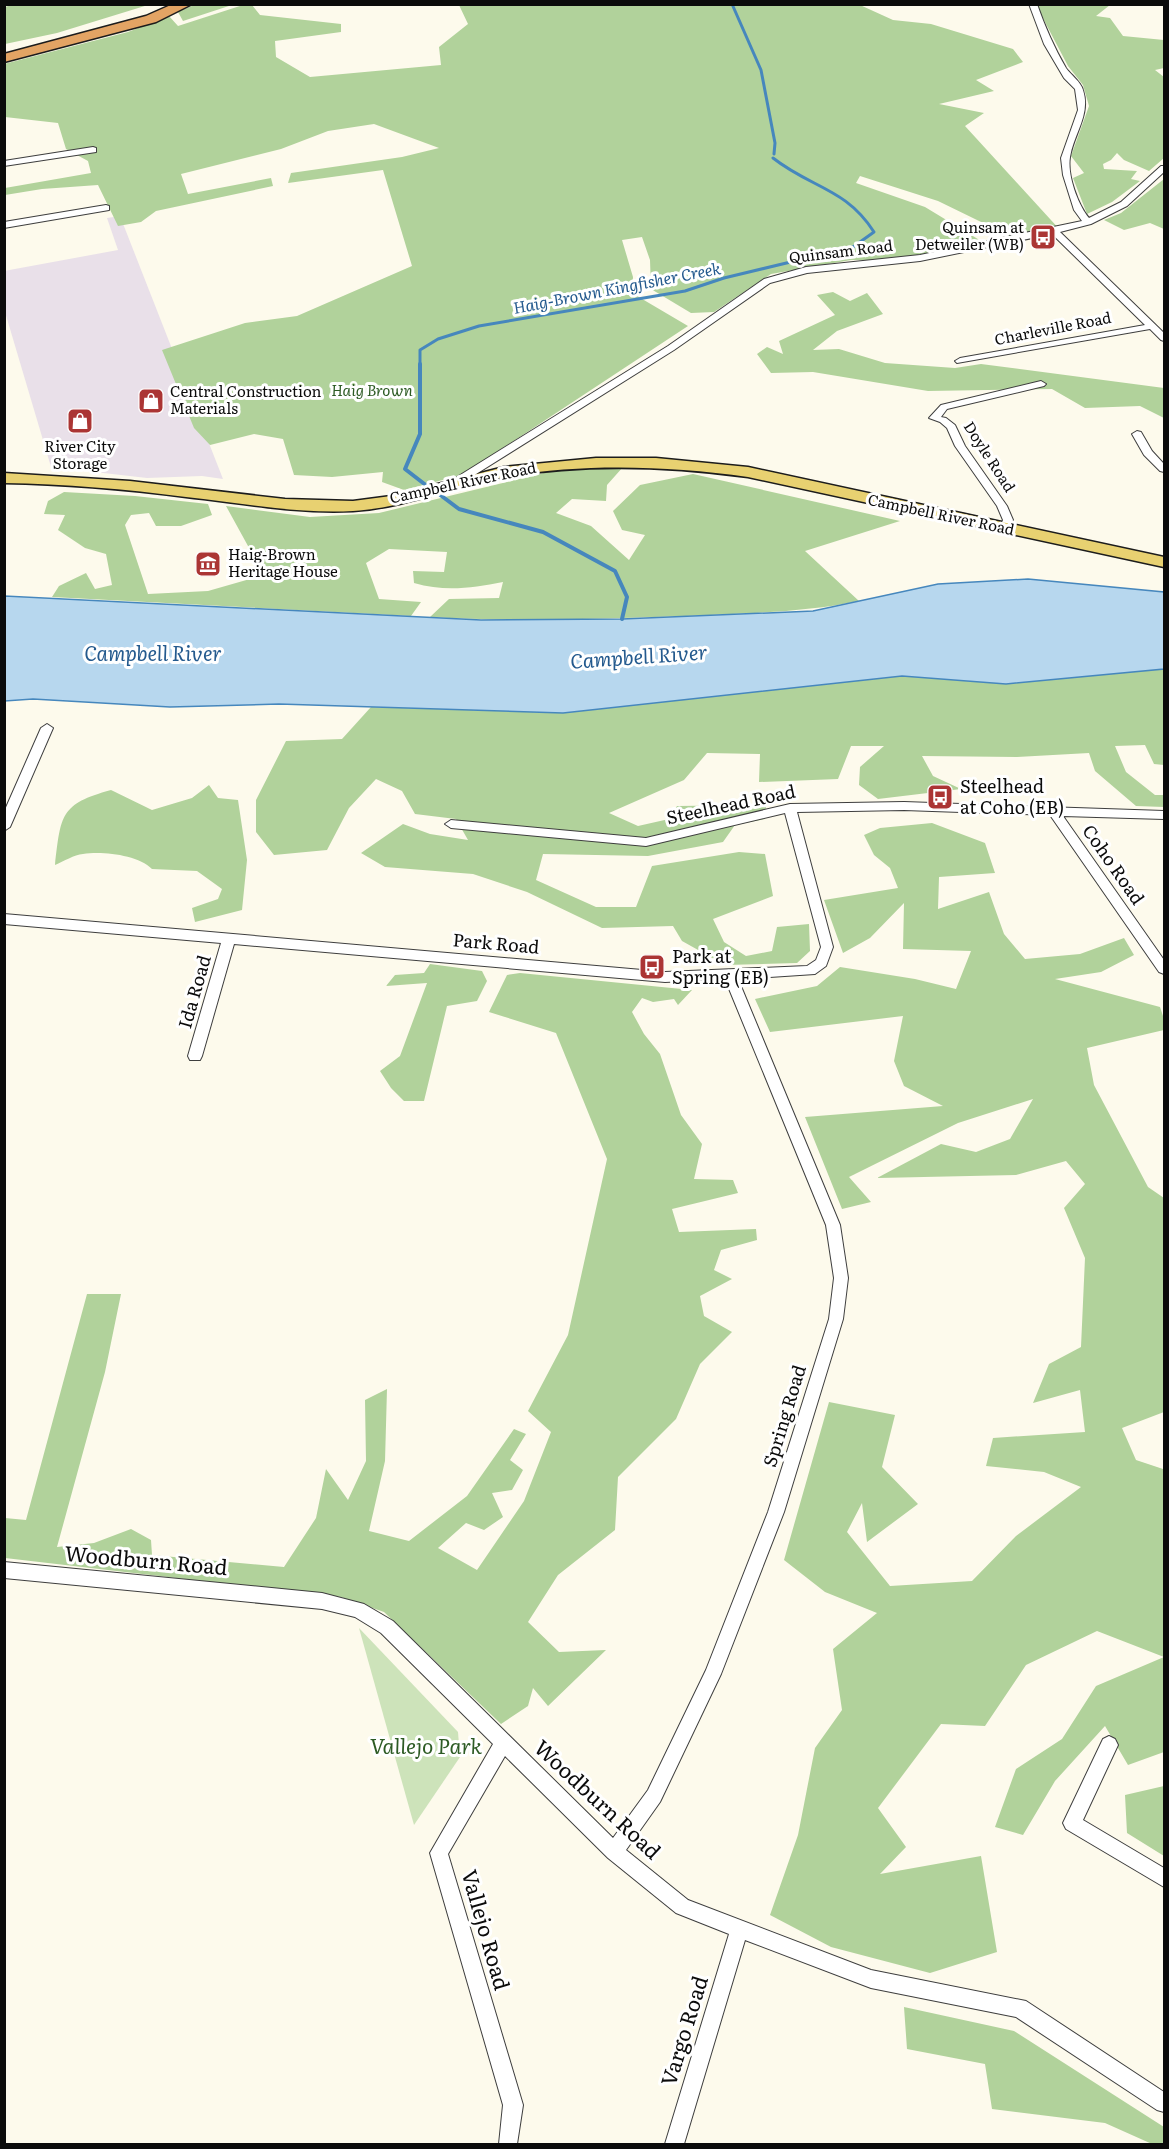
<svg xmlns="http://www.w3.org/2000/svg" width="1169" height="2149" font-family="Literata,serif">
  <rect width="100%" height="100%" fill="#fdfaec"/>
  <path fill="#e9e0e9" d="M 120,216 L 223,479 L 202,476 L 147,478 L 51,467 L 5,312 L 4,271 L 118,250 L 107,218 Z"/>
  <path fill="#cde3ba" d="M 359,1628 L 458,1732 L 460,1757 L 414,1825 Z"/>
  <path fill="#b1d29b" d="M 15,4 L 148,4 L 148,5 L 57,33 L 5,44 L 5,7 Z
    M 194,5 L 194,4 L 232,5 L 183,21 L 178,12 Z
    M 243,5 L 252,5 L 260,15 L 341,24 L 341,32 L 275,41 L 276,57 L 310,77 L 441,65 L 439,47 L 468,24 L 459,5 L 860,5 L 893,20 L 931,24 L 1013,49 L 1023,62 L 976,80 L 994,91 L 939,104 L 984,113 L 965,126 L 1061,231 L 1016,239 L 938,201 L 860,176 L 856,183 L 925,207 L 986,244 L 914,260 L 851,260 L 771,274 L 714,312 L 691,313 L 651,289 L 650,260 L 642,237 L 622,240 L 633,277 L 632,293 L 688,326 L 462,475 L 404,490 L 382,482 L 383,472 L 332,477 L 294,475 L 283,439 L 254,434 L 210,445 L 194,428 L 162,350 L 245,323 L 297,316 L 412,266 L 383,170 L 288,183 L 291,173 L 402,157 L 439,148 L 374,124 L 328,131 L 281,149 L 181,174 L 188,194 L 271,178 L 273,186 L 156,211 L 141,222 L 118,226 L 98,185 L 42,189 L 5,195 L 5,188 L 91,173 L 88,161 L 66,149 L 58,123 L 5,117 L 4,64 L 128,32 L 169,16 L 178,26 Z
    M 1036,5 L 1110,5 L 1096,16 L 1110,18 L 1123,36 L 1164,40 L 1164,68 L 1155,70 L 1164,77 L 1164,158 L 1149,171 L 1124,160 L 1117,153 L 1111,160 L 1103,164 L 1104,169 L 1137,171 L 1131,179 L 1140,181 L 1112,202 L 1087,214 L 1073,178 L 1084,173 L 1071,156 L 1089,106 L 1083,85 L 1068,66 Z
    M 1164,179 L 1164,229 L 1150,223 L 1124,230 L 1104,220 L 1121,213 Z
    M 833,292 L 850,301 L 867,293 L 883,314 L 837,331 L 813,350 L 839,349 L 885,363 L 955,368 L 981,364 L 1164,388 L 1164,418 L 1140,406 L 1085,408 L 1052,389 L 928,391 L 813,372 L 771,373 L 757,354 L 767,347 L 783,354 L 779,341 L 835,315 L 817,295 Z
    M 623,467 L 607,485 L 606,501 L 572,499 L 556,513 L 591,526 L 629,560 L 645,535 L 622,530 L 613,511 L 640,485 L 693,474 L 900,521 L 805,551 L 859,601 C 801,613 745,613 686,616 C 601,619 515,622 430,617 L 449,599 L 499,598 L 503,582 C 472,588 445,592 414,583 L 413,571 L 444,572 L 447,552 L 389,549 L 366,563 L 379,599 L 421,602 L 411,616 L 52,597 L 59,586 L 86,573 L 95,589 L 112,585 L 106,554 L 85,548 L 58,530 L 65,515 L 44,514 L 48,501 L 64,492 L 135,496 L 208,504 L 212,515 L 181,526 L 156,526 L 149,513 L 131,515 L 125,525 L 148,594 L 208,591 L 264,575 L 226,506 L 310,517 L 379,513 L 560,469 Z
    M 1164,669 L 1164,765 L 1154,764 L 1145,745 L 1115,746 L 1126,772 L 1155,795 L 1164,795 L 1164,807 L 1136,806 L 1095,771 L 1089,753 L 1017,757 L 922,756 L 933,776 L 961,789 L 878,799 L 859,785 L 860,767 L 884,746 L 851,746 L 838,779 L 759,782 L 760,754 L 707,753 L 684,780 L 609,813 L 638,826 L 669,819 L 677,806 L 766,805 L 765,819 L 735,825 L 723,842 L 648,856 L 543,854 L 536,880 L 596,907 L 636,907 L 652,866 L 739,852 L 765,854 L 773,896 L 713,919 L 724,942 L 746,956 L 772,951 L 777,927 L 809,924 L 810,951 L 797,963 L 725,965 L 682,941 L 673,926 L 602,928 L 527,892 L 473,874 L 385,867 L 361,853 L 403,824 L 430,834 L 468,840 L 456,819 L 415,814 L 402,791 L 376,779 L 349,808 L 327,850 L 274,855 L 256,832 L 256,800 L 286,741 L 342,739 L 371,707 L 563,713 L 902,676 L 1006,684 Z
    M 209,785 L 218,798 L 238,800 L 247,860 L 242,910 L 195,922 L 192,908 L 218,899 L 222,889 L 197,871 L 152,869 C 138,855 103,851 83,854 C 74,855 64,861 55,865 C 61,815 60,804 111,790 L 152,810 L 192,798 Z
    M 932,823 L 985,843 L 995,873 L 939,877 L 938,909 L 989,892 L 1004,934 L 1025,959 L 1080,954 L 1124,938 L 1134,955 L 1101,972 L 1055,979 L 1160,1007 L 1164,1019 L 1164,1030 L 1087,1048 L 1094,1085 L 1148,1187 L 1164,1198 L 1164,1412 L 1122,1428 L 1136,1460 L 1163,1469 L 1164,1472 L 1164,1752 L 1128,1765 L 1105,1726 L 1055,1781 L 1023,1835 L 995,1827 L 1016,1769 L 1062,1739 L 1096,1686 L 1164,1657 L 1097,1631 L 1026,1665 L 985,1726 L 941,1724 L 878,1808 L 906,1847 L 880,1874 L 981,1856 L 997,1952 L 930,1973 L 831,1947 L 770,1915 L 798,1835 L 815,1748 L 842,1710 L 833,1649 L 877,1613 L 825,1592 L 784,1560 L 829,1402 L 895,1415 L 882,1467 L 918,1504 L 867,1542 L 862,1503 L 847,1532 L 890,1586 L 972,1581 L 1016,1536 L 1081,1487 L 1044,1472 L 986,1466 L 993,1438 L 1085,1432 L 1080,1390 L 1033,1403 L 1049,1364 L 1081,1347 L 1085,1258 L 1064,1208 L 1085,1184 L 1066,1161 L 1016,1175 L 877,1178 L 941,1144 L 976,1152 L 1010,1139 L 1033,1099 L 958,1123 L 849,1177 L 871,1202 L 842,1209 L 805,1117 L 943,1106 L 904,1086 L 894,1061 L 903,1016 L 770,1032 L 755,999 L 817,986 L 840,967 L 915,979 L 956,989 L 971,951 L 903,949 L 904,903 L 870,938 L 843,953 L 824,900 L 898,888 L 890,868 L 874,855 L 864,835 L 880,828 Z
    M 430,964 L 482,971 L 487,981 L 477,1001 L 447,1006 L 424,1101 L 404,1101 L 391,1088 L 380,1071 L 400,1056 L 427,983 L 386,986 L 395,975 L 424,973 Z
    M 520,973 L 692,990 L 678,1005 L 674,999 L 653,1002 L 642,998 L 632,1012 L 644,1034 L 660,1054 L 681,1115 L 702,1144 L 694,1179 L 733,1180 L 738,1193 L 672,1209 L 679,1232 L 756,1229 L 757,1240 L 721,1250 L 714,1270 L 732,1279 L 700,1296 L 704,1316 L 732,1332 L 700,1364 L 676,1419 L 618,1477 L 615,1530 L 558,1575 L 528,1622 L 559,1652 L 606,1650 L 548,1706 L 533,1688 L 528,1706 L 501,1724 L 384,1612 L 341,1597 L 5,1558 L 5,1518 L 26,1520 L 87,1294 L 121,1294 L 105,1372 L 57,1547 L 94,1543 L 131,1529 L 151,1540 L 152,1555 L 284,1567 L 316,1518 L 326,1469 L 348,1500 L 366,1461 L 365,1400 L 387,1389 L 385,1461 L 369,1531 L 409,1541 L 467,1496 L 514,1429 L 526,1434 L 510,1460 L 523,1470 L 512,1490 L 492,1493 L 503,1517 L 484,1530 L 466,1523 L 438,1548 L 477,1570 L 524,1501 L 551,1432 L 528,1411 L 568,1335 L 607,1159 L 556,1033 L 489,1012 L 507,975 Z
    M 1164,1786 L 1164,1856 L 1127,1833 L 1125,1795 Z
    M 904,2007 L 1014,2031 L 1164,2127 L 1164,2144 L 1152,2144 L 1105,2123 L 992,2109 L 985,2064 L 907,2049 Z"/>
  <path fill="#b7d7ee" stroke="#4687bd" stroke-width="1.5" d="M 1028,579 L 1164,592 L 1164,669 L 1006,684 L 902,676 L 563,713 L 279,704 L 170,707 L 33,699 L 5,701 L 5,596 L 481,620 L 622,619 L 813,611 L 938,584 Z"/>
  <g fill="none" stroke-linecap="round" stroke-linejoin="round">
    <path stroke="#4687bd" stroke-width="3" d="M 732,4 L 761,70 L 775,143 L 774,154
      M 420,365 L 420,350 L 438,339 L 479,326 L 685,291 L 724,278 L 853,247 L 874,232 C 846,188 811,188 773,158"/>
    <path stroke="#4687bd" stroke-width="4" d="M 420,364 L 420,434 L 405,469 L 427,486
      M 439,494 L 459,509 L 543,532 L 615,571 L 627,597 L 622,619"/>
    <g stroke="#3e3e3e" stroke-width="2">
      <path id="street" d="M 1029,4 L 1037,4 C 1045,27 1054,47 1066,68 C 1071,75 1081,82 1083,90 C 1091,115 1074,133 1070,157 C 1067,175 1078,205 1089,218 L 1121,202 L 1161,166 L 1164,166 L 1164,172 L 1127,206 L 1091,224 L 1060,232 L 1164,333 L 1164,341 L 1161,340 L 1150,329 L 957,363 L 955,361 L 960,358 L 1145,325 L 1052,234 L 920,261 L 807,273 L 770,283 L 674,350 L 457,486 L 449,486 L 449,482 L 668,346 L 764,279 L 806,267 L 920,255 L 1082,221 L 1074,210 L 1063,175 L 1061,158 L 1078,110 L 1075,89 L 1064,78 L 1044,44 Z
        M 93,147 L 96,148 L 96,152 L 4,166 L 4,161 Z
        M 106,205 L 109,206 L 109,210 L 4,228 L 4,222 Z
        M 1041,381 L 1046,384 L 1044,386 L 947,409 L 941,417 L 946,418 L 955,425 L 965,446 L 1007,506 L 1013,520 L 1008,531 L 1000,531 L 999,529 L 1003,520 L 997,506 L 955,446 L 947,428 L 940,422 L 929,418 L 941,405 Z
        M 1137,431 L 1141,432 L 1152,451 L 1164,464 L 1164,472 L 1160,471 L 1144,455 L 1132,434 Z
        M 47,724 L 53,728 L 10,827 L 4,831 L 4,812 L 41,728 Z
        M 904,802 L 1164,811 L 1164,819 L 1063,816 L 1164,960 L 1164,974 L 1159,972 L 1050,815 L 904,810 L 797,812 L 833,947 L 826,966 L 815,974 L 738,979 L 840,1225 L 848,1278 L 843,1319 L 784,1512 L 721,1674 L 660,1802 L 626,1850 L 688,1900 L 871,1970 L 1026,2001 L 1164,2092 L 1164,2112 L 1157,2110 L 1016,2017 L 871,1988 L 745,1940 L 684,2144 L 665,2144 L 729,1934 L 676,1913 L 608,1858 L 505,1756 L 448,1854 L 523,2105 L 517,2144 L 499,2144 L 503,2105 L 430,1853 L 493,1744 L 381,1633 L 355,1617 L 322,1609 L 4,1578 L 4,1562 L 322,1593 L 364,1604 L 393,1621 L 613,1838 L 648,1790 L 706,1670 L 768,1512 L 829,1319 L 834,1278 L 826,1225 L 725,979 L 665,982 L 234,944 L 202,1056 L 200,1060 L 190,1060 L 188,1056 L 221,943 L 4,924 L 4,914 L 665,972 L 807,966 L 816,960 L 821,947 L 785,813 L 646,846 L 451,828 L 445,824 L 451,820 L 646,838 L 790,804 Z
        M 1109,1736 L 1115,1739 L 1118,1745 L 1083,1820 L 1164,1868 L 1164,1887 L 1066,1829 L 1063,1823 L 1103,1739 Z"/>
    </g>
    <g stroke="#1c1c1c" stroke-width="3">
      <path id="primary" d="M 596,458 L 656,458 L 748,467 L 1164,557 L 1164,567 L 748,477 C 667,466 585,463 504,477 C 453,486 405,508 353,511 C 297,514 241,503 186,497 C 125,489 65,484 4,483 L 4,473 L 130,481 L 285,499 L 353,501 L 391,496 L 504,467 Z"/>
    </g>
    <g stroke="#1c1c1c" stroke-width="3">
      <path id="highway" d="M 173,4 L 192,4 L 156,22 L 4,62 L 4,54 L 146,16 Z"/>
    </g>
    <use href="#street" fill="#fff" fill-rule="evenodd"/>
    <use href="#primary" fill="#e8d171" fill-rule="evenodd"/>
    <use href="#highway" fill="#e3a464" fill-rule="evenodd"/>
  </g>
  <defs>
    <g id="bus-square" transform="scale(1.35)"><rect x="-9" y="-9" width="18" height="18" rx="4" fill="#ab3534" stroke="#fff"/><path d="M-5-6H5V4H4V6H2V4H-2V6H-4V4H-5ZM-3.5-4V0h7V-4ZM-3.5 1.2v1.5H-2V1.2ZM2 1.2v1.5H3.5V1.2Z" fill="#fff"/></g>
    <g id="shop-square" transform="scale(1.35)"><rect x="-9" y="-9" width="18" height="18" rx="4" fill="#ab3534" stroke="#fff"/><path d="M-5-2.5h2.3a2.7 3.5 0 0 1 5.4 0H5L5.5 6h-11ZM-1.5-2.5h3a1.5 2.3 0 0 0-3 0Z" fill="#fff"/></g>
    <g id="museum-square" transform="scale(1.35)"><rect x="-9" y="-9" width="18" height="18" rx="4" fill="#ab3534" stroke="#fff"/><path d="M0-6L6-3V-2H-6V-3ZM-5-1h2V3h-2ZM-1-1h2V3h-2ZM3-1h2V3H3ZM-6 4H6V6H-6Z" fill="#fff"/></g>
  </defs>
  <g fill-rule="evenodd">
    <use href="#bus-square" x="1043" y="237"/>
    <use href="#shop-square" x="151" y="401"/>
    <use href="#shop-square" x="80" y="421"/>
    <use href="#museum-square" x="208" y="564"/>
    <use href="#bus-square" x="940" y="797"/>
    <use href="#bus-square" x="652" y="967"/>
  </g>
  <g text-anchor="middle" stroke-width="6" stroke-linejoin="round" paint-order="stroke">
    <g font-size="15" fill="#0b0b0b" stroke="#fff" text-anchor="start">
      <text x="1024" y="233" text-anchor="end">Quinsam at<tspan x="1024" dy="17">Detweiler (WB)</tspan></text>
      <text x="170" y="397">Central Construction<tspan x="170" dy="17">Materials</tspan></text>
      <text x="80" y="452" text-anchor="middle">River City<tspan x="80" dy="17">Storage</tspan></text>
      <text x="228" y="560">Haig-Brown<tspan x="228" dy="17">Heritage House</tspan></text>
    </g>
    <g font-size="15" fill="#0b0b0b" stroke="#fff">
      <text transform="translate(841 252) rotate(-7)" y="5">Quinsam Road</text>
      <text transform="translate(1053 329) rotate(-11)" y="5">Charleville Road</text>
      <text transform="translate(989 457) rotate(57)" y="5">Doyle Road</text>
      <text transform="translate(463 483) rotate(-12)" y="5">Campbell River Road</text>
      <text transform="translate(941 515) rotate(12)" y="5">Campbell River Road</text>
    </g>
    <g font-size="15" font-style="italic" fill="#2d5b24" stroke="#fff">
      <text x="372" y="396">Haig Brown</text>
    </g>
    <g font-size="16" font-style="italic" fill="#245a8e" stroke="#fff">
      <text transform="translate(617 288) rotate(-11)" y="6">Haig-Brown Kingfisher Creek</text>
    </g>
    <g font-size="18" fill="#0b0b0b" stroke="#fff" text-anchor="start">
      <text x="960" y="793">Steelhead<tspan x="960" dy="21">at Coho (EB)</tspan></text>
      <text x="672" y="963">Park at<tspan x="672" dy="21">Spring (EB)</tspan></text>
    </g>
    <g font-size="18" fill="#0b0b0b" stroke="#fff">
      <text transform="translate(731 805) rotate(-12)" y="6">Steelhead Road</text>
      <text transform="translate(1113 865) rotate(55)" y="6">Coho Road</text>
      <text transform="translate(496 944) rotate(5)" y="6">Park Road</text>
      <text transform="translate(195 992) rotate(-74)" y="6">Ida Road</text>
      <text transform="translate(785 1416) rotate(-73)" y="6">Spring Road</text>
    </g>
    <g font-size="20" font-style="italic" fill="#245a8e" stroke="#fff">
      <text x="153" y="661">Campbell River</text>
      <text transform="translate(639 657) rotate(-4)" y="7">Campbell River</text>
    </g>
    <g font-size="21" fill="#0b0b0b" stroke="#fff">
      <text transform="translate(146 1561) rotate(5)" y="7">Woodburn Road</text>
      <text transform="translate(597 1800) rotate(43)" y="7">Woodburn Road</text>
      <text transform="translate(485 1930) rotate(74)" y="7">Vallejo Road</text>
      <text transform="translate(685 2031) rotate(-73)" y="7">Vargo Road</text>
    </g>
    <g font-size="21" font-style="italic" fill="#2d5b24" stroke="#fff">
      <text x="426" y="1754">Vallejo Park</text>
    </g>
  </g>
  <rect width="1169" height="2149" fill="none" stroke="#0b0b0b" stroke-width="12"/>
</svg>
